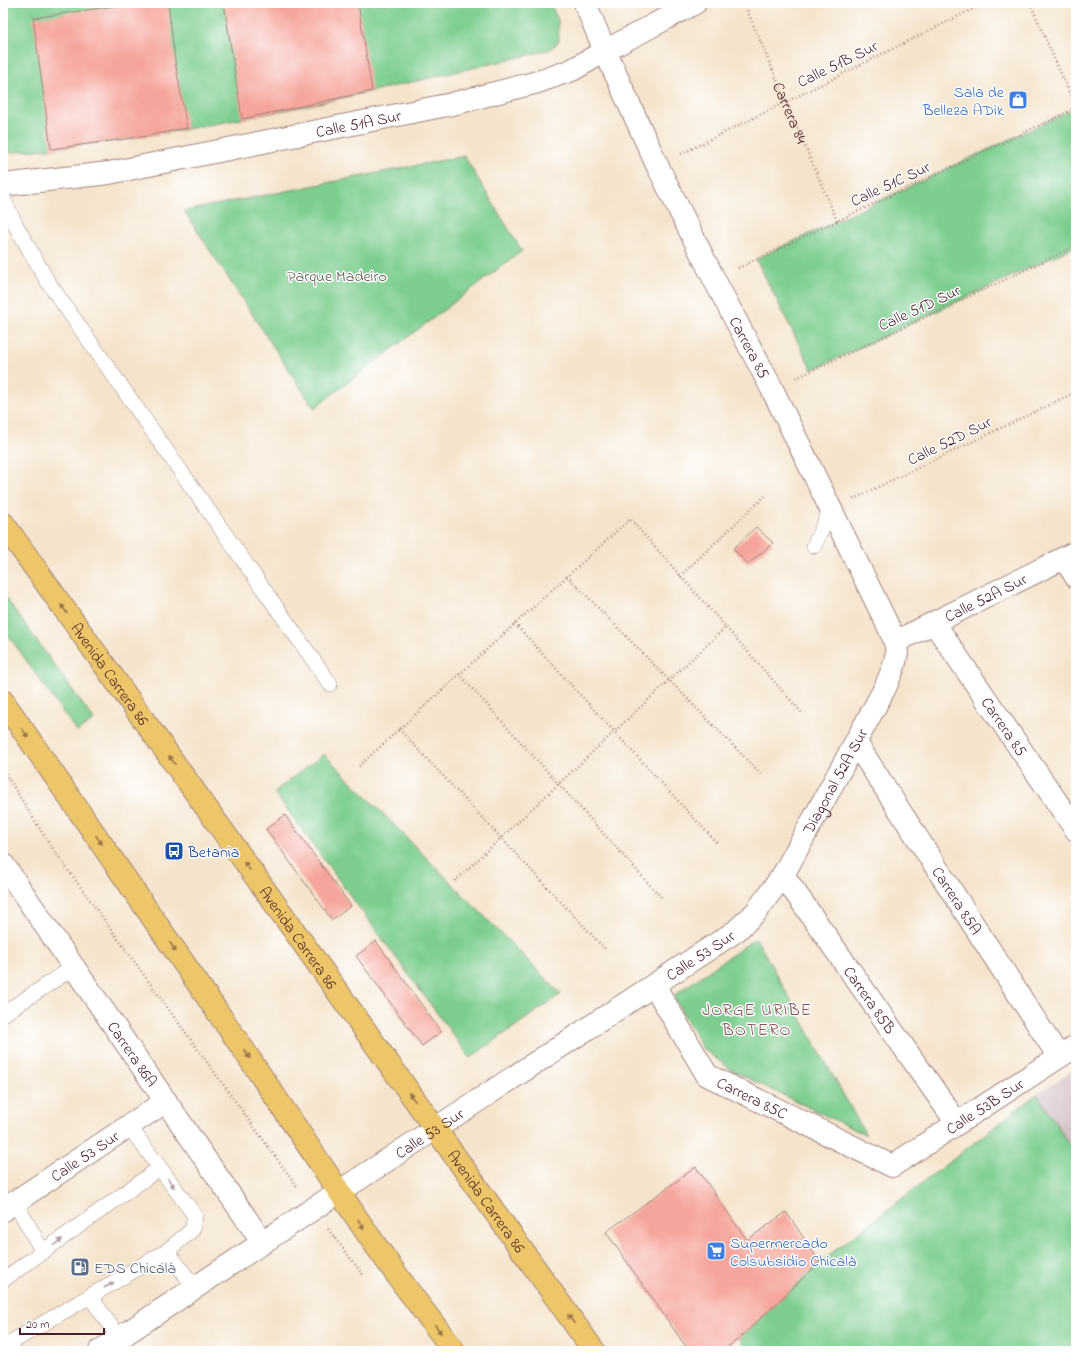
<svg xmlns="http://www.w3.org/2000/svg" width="1079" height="1354" font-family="'Indie Flower',sans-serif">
  <rect width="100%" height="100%" fill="#fff"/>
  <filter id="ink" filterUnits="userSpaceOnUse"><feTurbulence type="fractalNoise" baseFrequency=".025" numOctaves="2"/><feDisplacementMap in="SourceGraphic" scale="8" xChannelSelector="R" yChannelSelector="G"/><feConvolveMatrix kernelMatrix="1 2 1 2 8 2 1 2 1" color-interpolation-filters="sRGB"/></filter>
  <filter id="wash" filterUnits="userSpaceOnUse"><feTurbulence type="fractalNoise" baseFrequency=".012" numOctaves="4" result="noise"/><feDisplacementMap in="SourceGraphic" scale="16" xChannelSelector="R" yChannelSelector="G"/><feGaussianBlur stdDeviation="0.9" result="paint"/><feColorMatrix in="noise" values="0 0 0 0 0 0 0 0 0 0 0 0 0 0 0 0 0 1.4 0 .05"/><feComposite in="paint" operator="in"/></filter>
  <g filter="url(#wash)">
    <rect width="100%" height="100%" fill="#f5e4cc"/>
    <path fill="#d2bec1" d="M 1076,1068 L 1076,1155 L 1037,1094 Z"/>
    <path fill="#7ccd8f" stroke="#63765d" d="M 3,3 L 550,3 L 558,20 L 559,41 L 551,49 L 529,55 C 355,95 181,139 3,153 Z
      M 1076,108 L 1076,246 L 812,370 L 756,259 Z
      M 464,156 L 522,251 L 314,408 L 184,211 Z
      M 3,594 L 94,720 L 77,732 L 3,628 Z
      M 324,754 L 561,994 L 470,1058 L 274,792 Z
      M 756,938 L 866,1135 L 733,1071 L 703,1049 L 673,996 Z
      M 1037,1094 L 1076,1155 L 1076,1351 L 746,1351 L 740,1338 L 820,1262 Z"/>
    <g id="blocks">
      <path fill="#f5a59b" d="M 135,3 L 168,3 L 175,61 L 187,128 L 147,136 L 51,149 L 33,18 Z
        M 224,3 L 358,3 L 372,91 L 242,119 Z
        M 756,527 L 773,543 L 748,564 L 733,549 Z
        M 285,815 L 351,906 L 332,920 L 266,829 Z
        M 376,941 L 441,1032 L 422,1046 L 356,956 Z
        M 696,1167 L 747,1240 L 786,1212 L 820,1262 L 740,1338 L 722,1351 L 689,1351 L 606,1232 Z"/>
    </g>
  </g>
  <g filter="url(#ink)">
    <use href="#blocks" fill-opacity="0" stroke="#a0827c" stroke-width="1"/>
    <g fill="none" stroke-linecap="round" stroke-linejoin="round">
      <g stroke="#a0827c" stroke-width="16">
        <path id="service" d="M 3,198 L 16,226 L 48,282 L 330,684
          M 814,546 L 831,509
          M 3,1014 L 74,967
          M 129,1126 L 160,1168
          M 15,1202 L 43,1252
          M 167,1251 L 195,1288
          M 3,1280 L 160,1168 L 195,1216 L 192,1230 L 167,1251 L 3,1347
          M 90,1296 L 119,1338"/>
      </g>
      <g stroke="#a0827c" stroke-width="24">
        <g id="minor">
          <path d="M 605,51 L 695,3"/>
          <path d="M 1064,558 L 1076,577"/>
          <path id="s2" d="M 934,623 L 1076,830"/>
          <path id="s3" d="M 895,642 L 1076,552"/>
          <path id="s4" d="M 856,743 L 1059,1057"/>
          <path id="s5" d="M 3,864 L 263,1243"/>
          <path id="s6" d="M 783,875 L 957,1123"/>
          <path id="s7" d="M 654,985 L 707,1075 L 892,1166 L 1076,1046"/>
          <path id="s8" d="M 3,1210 L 166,1101"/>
        </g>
      </g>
      <g stroke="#a0827c" stroke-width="24">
        <g id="tertiary">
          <path id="s9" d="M 3,185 L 109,173 L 452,104 L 538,82 L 572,70 L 605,51"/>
          <path id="s10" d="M 100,1351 L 313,1209 L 736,931 L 756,912 L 783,875 L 885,688 L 894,666 L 897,653 L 895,642 L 890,630 L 772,389 L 714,279 L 657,165 L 605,51 L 585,3"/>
        </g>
      </g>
      <g stroke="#a0827c" stroke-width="24">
        <g id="primary">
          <path id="s11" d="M 3,523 L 594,1351"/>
          <path d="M 3,701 L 243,1049 L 369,1236 L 404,1285 L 454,1351"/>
        </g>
      </g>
      <g stroke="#a0827c" stroke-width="2.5" stroke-dasharray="1 3" stroke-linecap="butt">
        <path id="s1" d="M 744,3 L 837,221"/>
        <path d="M 1030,3 L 1076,108"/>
        <path d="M 681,154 L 985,3"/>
        <path d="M 738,268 L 1076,108"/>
        <path d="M 796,378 L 1076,246"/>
        <path d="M 853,499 L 1076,392"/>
        <path d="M 567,576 L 762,775"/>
        <path d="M 680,576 L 765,496"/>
        <path d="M 515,624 L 717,843"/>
        <path d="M 459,674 L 661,897"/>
        <path d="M 399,729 L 606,950"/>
        <path d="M 359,766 L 630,519 L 802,713"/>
        <path d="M 3,770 L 50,845 L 298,1188"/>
        <path d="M 455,881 L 726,627"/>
        <path d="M 328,1229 L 364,1276"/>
      </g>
      <use href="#service" stroke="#fff" stroke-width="15"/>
      <use href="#minor" stroke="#fff" stroke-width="22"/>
      <use href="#tertiary" stroke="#fff" stroke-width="22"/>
      <use href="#primary" stroke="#ecc669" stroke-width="22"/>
    </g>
    <defs><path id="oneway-solid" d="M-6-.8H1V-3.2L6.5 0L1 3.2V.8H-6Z"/></defs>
    <g fill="#9b724a">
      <use href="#oneway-solid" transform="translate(64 609) rotate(-125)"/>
      <use href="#oneway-solid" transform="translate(25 733) rotate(56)"/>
      <use href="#oneway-solid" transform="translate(172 760) rotate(-125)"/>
      <use href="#oneway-solid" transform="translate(99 840) rotate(55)"/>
      <use href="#oneway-solid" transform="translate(247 866) rotate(-125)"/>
      <use href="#oneway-solid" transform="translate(173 947) rotate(55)"/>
      <use href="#oneway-solid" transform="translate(247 1054) rotate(56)"/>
      <use href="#oneway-solid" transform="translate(412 1097) rotate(-126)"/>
      <use href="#oneway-solid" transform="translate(361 1224) rotate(56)"/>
      <use href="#oneway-solid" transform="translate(571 1319) rotate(-126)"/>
      <use href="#oneway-solid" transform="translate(438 1329) rotate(53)"/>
    </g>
    <g fill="#ae9aa0">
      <use href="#oneway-solid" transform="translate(171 1183) rotate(54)"/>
      <use href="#oneway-solid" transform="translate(58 1242) rotate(-36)"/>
      <use href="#oneway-solid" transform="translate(109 1285) rotate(-30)"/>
    </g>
  </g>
  <defs>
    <g id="shop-square" transform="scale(1)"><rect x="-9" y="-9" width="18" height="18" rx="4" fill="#3f7fe0" stroke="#fff"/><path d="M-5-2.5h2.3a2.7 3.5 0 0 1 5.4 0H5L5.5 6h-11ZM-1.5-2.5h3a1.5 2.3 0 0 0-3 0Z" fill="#fff"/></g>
    <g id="bus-square" transform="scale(1)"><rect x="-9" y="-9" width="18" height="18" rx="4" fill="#1a4fb4" stroke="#fff"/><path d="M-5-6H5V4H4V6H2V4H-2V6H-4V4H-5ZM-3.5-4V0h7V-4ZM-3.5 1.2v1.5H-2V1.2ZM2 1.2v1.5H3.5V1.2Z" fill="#fff"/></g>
    <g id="supermarket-square" transform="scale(1)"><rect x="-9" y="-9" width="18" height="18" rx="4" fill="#3f7fe0" stroke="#fff"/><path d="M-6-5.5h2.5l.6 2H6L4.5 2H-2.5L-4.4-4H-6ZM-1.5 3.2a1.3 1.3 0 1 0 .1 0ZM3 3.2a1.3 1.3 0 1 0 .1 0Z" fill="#fff"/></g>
    <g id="fuel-square" transform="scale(1)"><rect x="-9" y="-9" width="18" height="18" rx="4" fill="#5c6f8a" stroke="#fff"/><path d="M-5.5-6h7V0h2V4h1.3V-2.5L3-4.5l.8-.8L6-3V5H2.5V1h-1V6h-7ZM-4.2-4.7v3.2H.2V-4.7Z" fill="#fff"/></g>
  </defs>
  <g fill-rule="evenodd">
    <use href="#shop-square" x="1018" y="100"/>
    <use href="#bus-square" x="174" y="851"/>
    <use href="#supermarket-square" x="716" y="1251"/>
    <use href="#fuel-square" x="80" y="1267"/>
  </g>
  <g text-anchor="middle" stroke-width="3" stroke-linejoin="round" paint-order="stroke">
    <g font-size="16" fill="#4a1f2b" stroke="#fff">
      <text transform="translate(837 63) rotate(-26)" y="6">Calle 51B Sur</text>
      <text dy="6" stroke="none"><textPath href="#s1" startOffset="119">Carrera 84</textPath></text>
      <text dy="6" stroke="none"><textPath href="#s9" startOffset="361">Calle 51A Sur</textPath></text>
      <text transform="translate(890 183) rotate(-25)" y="6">Calle 51C Sur</text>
      <text transform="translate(919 307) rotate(-25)" y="6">Calle 51D Sur</text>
      <text transform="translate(750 347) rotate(62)" y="6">Carrera 85</text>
      <text transform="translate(949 440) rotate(-26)" y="6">Calle 52D Sur</text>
      <text dy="6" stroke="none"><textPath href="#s3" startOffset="101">Calle 52A Sur</textPath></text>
      <text dy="6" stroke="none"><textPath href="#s11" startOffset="185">Avenida Carrera 86</textPath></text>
      <text dy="6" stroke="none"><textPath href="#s2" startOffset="125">Carrera 85</textPath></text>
      <text dy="6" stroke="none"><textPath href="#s10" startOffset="943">Diagonal 52A Sur</textPath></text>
      <text dy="6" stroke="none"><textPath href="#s4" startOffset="187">Carrera 85A</textPath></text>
      <text dy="6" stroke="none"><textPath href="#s11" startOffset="509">Avenida Carrera 86</textPath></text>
      <text dy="6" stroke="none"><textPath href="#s10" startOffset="719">Calle 53 Sur</textPath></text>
      <text dy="6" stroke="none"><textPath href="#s6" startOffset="152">Carrera 85B</textPath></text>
      <text dy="6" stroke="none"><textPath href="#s5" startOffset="230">Carrera 86A</textPath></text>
      <text dy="6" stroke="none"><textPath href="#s7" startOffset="155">Carrera 85C</textPath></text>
      <text dy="6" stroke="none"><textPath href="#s7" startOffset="421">Calle 53B Sur</textPath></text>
      <text dy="6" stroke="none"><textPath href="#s10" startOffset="395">Calle 53 Sur</textPath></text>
      <text dy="6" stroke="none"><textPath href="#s8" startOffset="98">Calle 53 Sur</textPath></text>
      <text dy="6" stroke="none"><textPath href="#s11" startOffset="833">Avenida Carrera 86</textPath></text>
    </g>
    <g font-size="16" fill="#366cbe" stroke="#fff" text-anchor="end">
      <text x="1004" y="97">Sala de<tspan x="1004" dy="18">Belleza ADik</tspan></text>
      <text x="730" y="1248" text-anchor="start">Supermercado<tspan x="730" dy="18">Colsubsidio Chicalà</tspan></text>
    </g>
    <g font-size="16" fill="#5c5c4e" stroke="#fff">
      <text x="337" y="281">Parque Madeiro</text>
    </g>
    <g font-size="16" fill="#164399" stroke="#fff" text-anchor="start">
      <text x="188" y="857">Betania</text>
    </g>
    <g font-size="16" fill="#4e5e75" stroke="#fff" text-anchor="start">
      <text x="94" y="1273">EDS Chicalá</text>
    </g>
    <g font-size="17" letter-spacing="1" fill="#864e52" stroke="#fff">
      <text x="757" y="1015">JORGE URIBE<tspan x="757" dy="20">BOTERO</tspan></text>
    </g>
  </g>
  <rect width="1079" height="1354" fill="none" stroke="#fff" stroke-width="16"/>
  <path d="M20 1328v6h84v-6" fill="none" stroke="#4a1f2b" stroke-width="2"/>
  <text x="26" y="1328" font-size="12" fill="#4a1f2b" stroke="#ffffff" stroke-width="3" paint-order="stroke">20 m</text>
</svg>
